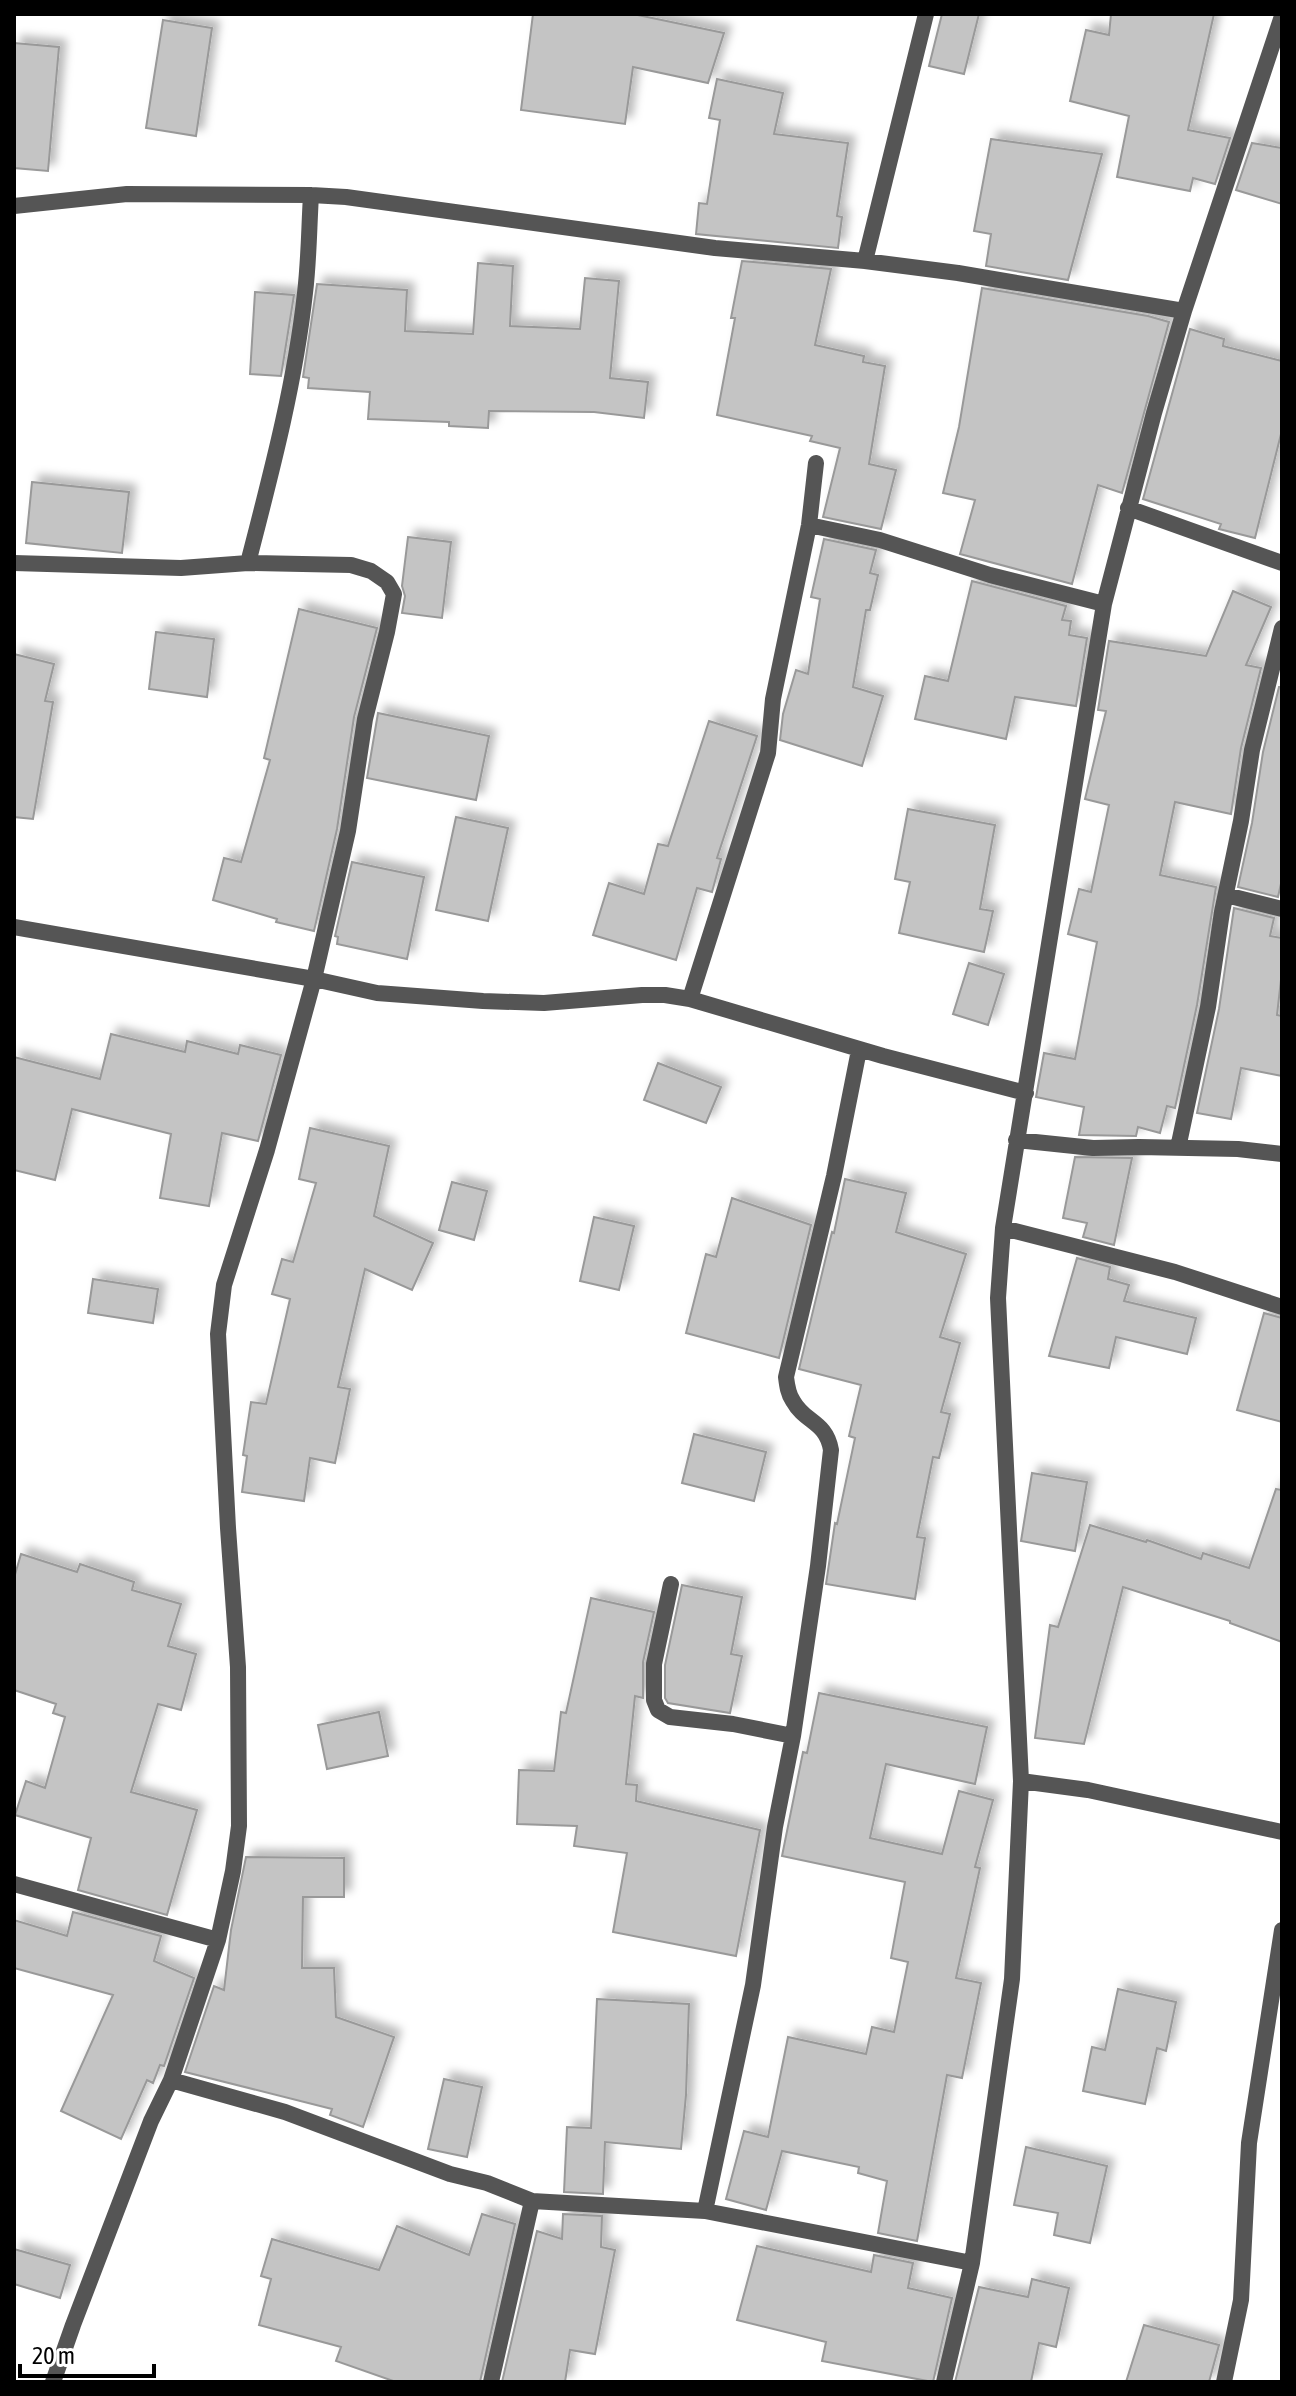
<svg xmlns="http://www.w3.org/2000/svg" width="1296" height="2396" font-family="'Asap Condensed',sans-serif">
  <defs>
    <filter id="shadow"><feDropShadow dx="7" dy="-7" stdDeviation="4" flood-color="#0004"/></filter>
  </defs>
  <rect width="100%" height="100%" fill="#fff"/>
  <path fill="#c4c4c4" stroke="#999" stroke-width="2" filter="url(#shadow)" d="M 533,14 L 633,14 L 724,33 L 708,83 L 633,67 L 625,124 L 521,110 Z
    M 942,14 L 979,14 L 964,74 L 929,66 Z
    M 1111,14 L 1214,14 L 1188,130 L 1230,138 L 1215,184 L 1193,178 L 1190,191 L 1117,177 L 1129,116 L 1070,101 L 1086,30 L 1109,35 Z
    M 163,20 L 212,28 L 196,136 L 146,128 Z
    M 14,43 L 59,47 L 48,171 L 14,168 Z
    M 717,79 L 783,93 L 774,134 L 848,143 L 837,216 L 842,217 L 838,248 L 696,234 L 699,203 L 707,204 L 720,120 L 709,118 Z
    M 991,139 L 1102,154 L 1068,280 L 986,266 L 991,234 L 974,231 Z
    M 1252,143 L 1282,148 L 1282,204 L 1236,190 Z
    M 742,261 L 831,269 L 815,345 L 864,356 L 863,362 L 885,366 L 869,464 L 896,470 L 881,529 L 823,517 L 840,448 L 810,441 L 812,436 L 717,415 L 735,318 L 731,318 Z
    M 478,263 L 513,266 L 510,326 L 580,329 L 585,278 L 619,281 L 610,378 L 648,382 L 644,418 L 594,412 L 489,411 L 488,428 L 449,426 L 449,422 L 368,419 L 370,392 L 308,388 L 309,378 L 303,377 L 317,284 L 407,290 L 405,331 L 473,334 Z
    M 982,288 L 1148,316 L 1169,322 L 1122,493 L 1098,485 L 1072,584 L 960,554 L 975,500 L 943,493 L 959,427 Z
    M 255,292 L 294,295 L 281,376 L 250,374 Z
    M 1190,329 L 1224,339 L 1223,346 L 1282,361 L 1282,430 L 1255,538 L 1219,529 L 1221,524 L 1143,499 Z
    M 32,482 L 129,492 L 122,553 L 26,543 Z
    M 408,537 L 451,542 L 442,618 L 402,613 L 405,596 L 402,586 Z
    M 824,539 L 876,550 L 870,573 L 878,575 L 870,610 L 866,610 L 853,687 L 883,696 L 862,766 L 780,740 L 783,714 L 796,670 L 808,674 L 820,599 L 811,597 Z
    M 972,581 L 1066,606 L 1062,620 L 1071,621 L 1069,635 L 1087,638 L 1076,706 L 1015,697 L 1006,739 L 915,719 L 925,676 L 948,681 Z
    M 1233,591 L 1271,607 L 1246,665 L 1261,668 L 1241,748 L 1231,814 L 1175,802 L 1160,875 L 1216,887 L 1197,1005 L 1175,1108 L 1167,1106 L 1160,1133 L 1138,1127 L 1136,1136 L 1079,1135 L 1084,1107 L 1036,1097 L 1044,1053 L 1075,1059 L 1097,942 L 1068,934 L 1079,889 L 1091,892 L 1109,805 L 1085,799 L 1106,711 L 1098,710 L 1109,641 L 1206,656 Z
    M 299,609 L 377,628 L 354,717 L 337,829 L 314,931 L 276,922 L 277,919 L 213,900 L 224,858 L 241,862 L 270,760 L 264,758 Z
    M 156,632 L 214,639 L 207,697 L 149,689 Z
    M 14,654 L 54,664 L 45,701 L 53,702 L 33,819 L 14,817 Z
    M 1279,687 L 1282,687 L 1282,879 L 1278,897 L 1238,887 L 1252,823 L 1263,752 Z
    M 378,713 L 489,736 L 476,800 L 367,778 Z
    M 709,721 L 757,736 L 717,858 L 721,859 L 712,892 L 697,888 L 676,960 L 593,935 L 609,883 L 644,894 L 658,844 L 668,846 Z
    M 908,809 L 995,825 L 980,909 L 993,911 L 984,952 L 899,933 L 910,882 L 895,879 Z
    M 456,817 L 508,828 L 488,921 L 436,910 Z
    M 352,862 L 424,877 L 407,959 L 337,944 L 338,937 L 335,936 Z
    M 1234,908 L 1274,918 L 1270,936 L 1282,938 L 1282,971 L 1277,1015 L 1282,1016 L 1282,1076 L 1241,1068 L 1231,1119 L 1197,1113 L 1219,1009 Z
    M 969,963 L 1004,974 L 988,1025 L 953,1014 Z
    M 111,1034 L 185,1052 L 187,1041 L 238,1054 L 240,1045 L 281,1055 L 258,1141 L 222,1133 L 209,1206 L 160,1198 L 171,1134 L 72,1109 L 55,1180 L 14,1170 L 14,1057 L 100,1079 Z
    M 658,1063 L 721,1087 L 706,1123 L 644,1100 Z
    M 310,1128 L 389,1146 L 374,1216 L 433,1243 L 412,1290 L 365,1269 L 338,1387 L 350,1389 L 335,1463 L 310,1458 L 304,1501 L 242,1492 L 247,1456 L 243,1455 L 251,1402 L 266,1404 L 290,1299 L 272,1294 L 282,1259 L 293,1262 L 316,1183 L 299,1179 Z
    M 1075,1157 L 1132,1158 L 1114,1245 L 1083,1237 L 1087,1223 L 1063,1218 Z
    M 845,1179 L 906,1193 L 896,1232 L 966,1254 L 940,1337 L 960,1343 L 941,1412 L 950,1414 L 939,1458 L 933,1457 L 917,1537 L 925,1538 L 915,1599 L 826,1584 L 835,1523 L 837,1524 L 855,1438 L 849,1436 L 861,1385 L 799,1369 L 832,1232 L 834,1233 Z
    M 452,1182 L 487,1191 L 474,1240 L 439,1230 Z
    M 732,1198 L 811,1225 L 779,1358 L 686,1333 L 706,1254 L 716,1257 Z
    M 594,1217 L 634,1226 L 619,1290 L 580,1281 Z
    M 1077,1258 L 1110,1267 L 1108,1279 L 1129,1285 L 1124,1301 L 1196,1318 L 1187,1354 L 1116,1337 L 1109,1368 L 1049,1356 Z
    M 93,1279 L 158,1289 L 153,1323 L 88,1313 Z
    M 1264,1313 L 1282,1318 L 1282,1422 L 1237,1410 Z
    M 694,1434 L 766,1452 L 754,1501 L 682,1483 Z
    M 1032,1473 L 1087,1482 L 1075,1551 L 1021,1541 Z
    M 1276,1489 L 1282,1490 L 1282,1642 L 1230,1623 L 1230,1621 L 1123,1587 L 1084,1744 L 1035,1738 L 1050,1625 L 1058,1627 L 1090,1525 L 1146,1542 L 1147,1540 L 1201,1559 L 1203,1553 L 1249,1568 Z
    M 21,1554 L 77,1572 L 80,1564 L 134,1582 L 132,1590 L 181,1604 L 168,1646 L 196,1654 L 181,1710 L 158,1704 L 131,1792 L 197,1810 L 167,1915 L 78,1890 L 91,1838 L 15,1815 L 26,1781 L 45,1788 L 65,1717 L 53,1713 L 56,1704 L 14,1690 L 14,1578 Z
    M 682,1585 L 742,1597 L 731,1654 L 742,1656 L 730,1713 L 668,1703 L 665,1698 L 665,1665 Z
    M 591,1598 L 654,1612 L 643,1662 L 643,1698 L 635,1696 L 626,1784 L 637,1785 L 636,1801 L 760,1830 L 736,1956 L 613,1932 L 627,1853 L 574,1846 L 577,1826 L 517,1824 L 519,1770 L 554,1771 L 561,1712 L 566,1713 Z
    M 819,1693 L 987,1727 L 975,1784 L 886,1764 L 870,1838 L 942,1854 L 959,1791 L 993,1800 L 975,1867 L 980,1868 L 956,1978 L 981,1983 L 962,2078 L 947,2075 L 917,2241 L 878,2233 L 887,2181 L 858,2173 L 859,2167 L 782,2151 L 766,2210 L 726,2199 L 744,2131 L 768,2137 L 788,2037 L 866,2054 L 872,2027 L 894,2032 L 908,1962 L 891,1958 L 905,1882 L 782,1856 L 803,1752 L 807,1753 Z
    M 379,1712 L 388,1756 L 327,1769 L 318,1725 Z
    M 246,1857 L 344,1858 L 344,1897 L 303,1897 L 302,1968 L 334,1968 L 336,2017 L 394,2037 L 363,2127 L 330,2115 L 332,2109 L 185,2072 L 214,1986 L 224,1990 L 231,1930 Z
    M 73,1912 L 161,1936 L 154,1961 L 194,1978 L 164,2066 L 160,2065 L 153,2083 L 147,2080 L 121,2139 L 61,2111 L 113,1995 L 14,1968 L 14,1920 L 67,1936 Z
    M 1118,1989 L 1176,2002 L 1166,2051 L 1157,2048 L 1145,2104 L 1083,2091 L 1092,2047 L 1105,2050 Z
    M 597,1999 L 689,2004 L 686,2095 L 681,2149 L 605,2142 L 603,2194 L 564,2192 L 567,2127 L 591,2128 Z
    M 444,2079 L 482,2087 L 467,2157 L 428,2149 Z
    M 1026,2147 L 1107,2166 L 1090,2243 L 1054,2235 L 1058,2213 L 1014,2205 Z
    M 482,2214 L 515,2224 L 480,2382 L 396,2382 L 336,2361 L 341,2347 L 259,2325 L 271,2279 L 261,2276 L 272,2239 L 379,2270 L 397,2226 L 469,2255 Z
    M 563,2214 L 602,2216 L 601,2247 L 615,2250 L 595,2354 L 570,2350 L 565,2382 L 502,2382 L 537,2231 L 562,2239 Z
    M 757,2246 L 871,2272 L 874,2255 L 913,2263 L 908,2288 L 952,2298 L 933,2382 L 822,2361 L 826,2342 L 737,2320 Z
    M 14,2249 L 70,2265 L 60,2298 L 14,2284 Z
    M 1032,2279 L 1069,2288 L 1056,2347 L 1039,2343 L 1031,2382 L 955,2382 L 979,2287 L 1028,2297 Z
    M 1144,2325 L 1219,2345 L 1209,2382 L 1126,2382 Z"/>
  <g fill="none" stroke-linecap="round" stroke-linejoin="round">
    <path stroke="#555" stroke-width="16" d="M 14,206 L 127,194 L 311,195 L 346,197 L 715,248 L 865,261 L 958,273 L 1184,311
      M 865,261 L 926,14
      M 1128,508 L 1282,563
      M 809,525 L 880,540 L 990,575 L 1104,604
      M 14,563 L 181,568 L 248,563 L 351,565 L 371,571 L 387,582 L 394,594 L 387,632 L 365,719 L 348,831 L 314,979 L 267,1150 L 224,1285 L 218,1334 L 228,1528 L 238,1667 L 239,1826 L 233,1871 L 218,1940 L 171,2080 L 151,2121 L 73,2325 L 53,2382
      M 248,563 C 271,474 295,384 305,293 C 309,260 309,227 311,195
      M 1226,895 L 1282,909
      M 14,927 L 314,979 L 377,993 L 483,1001 L 544,1003 L 642,995 L 665,995 L 690,999 L 883,1056 L 1026,1093
      M 690,999 L 768,753 L 773,699 L 809,525 L 816,463
      M 1016,1140 L 1093,1148 L 1139,1147 L 1238,1149 L 1282,1154
      M 1178,1148 L 1208,1007 L 1222,912 L 1241,821 L 1252,750 L 1282,628
      M 1003,1228 L 1175,1272 L 1282,1307
      M 671,1584 L 654,1664 L 654,1700 L 658,1710 L 670,1717 L 733,1724 L 793,1736 L 775,1827 L 753,1985 L 705,2211
      M 793,1736 L 818,1566 L 831,1450 C 826,1421 805,1423 793,1401 C 788,1394 787,1385 786,1377 L 834,1176 L 859,1050
      M 1021,1781 L 1088,1790 L 1282,1832
      M 14,1884 L 218,1940
      M 171,2080 L 285,2112 L 450,2174 L 487,2183 L 532,2201 L 705,2211 L 972,2263
      M 491,2382 L 532,2201
      M 944,2382 L 972,2263 L 1012,1979 L 1021,1781 L 998,1298 L 1003,1228 L 1104,604 L 1154,413 L 1184,311 L 1282,16
      M 1224,2382 L 1241,2300 L 1249,2143 L 1282,1930"/>
  </g>
  <rect width="1296" height="2396" fill="none" stroke="#000000" stroke-width="32"/>
  <path d="M20 2364v12h134v-12" fill="none" stroke="#000000" stroke-width="4"/>
  <text x="32" y="2364" font-size="24" fill="#000000" stroke="#ffffff" stroke-width="6" paint-order="stroke">20 m</text>
</svg>
